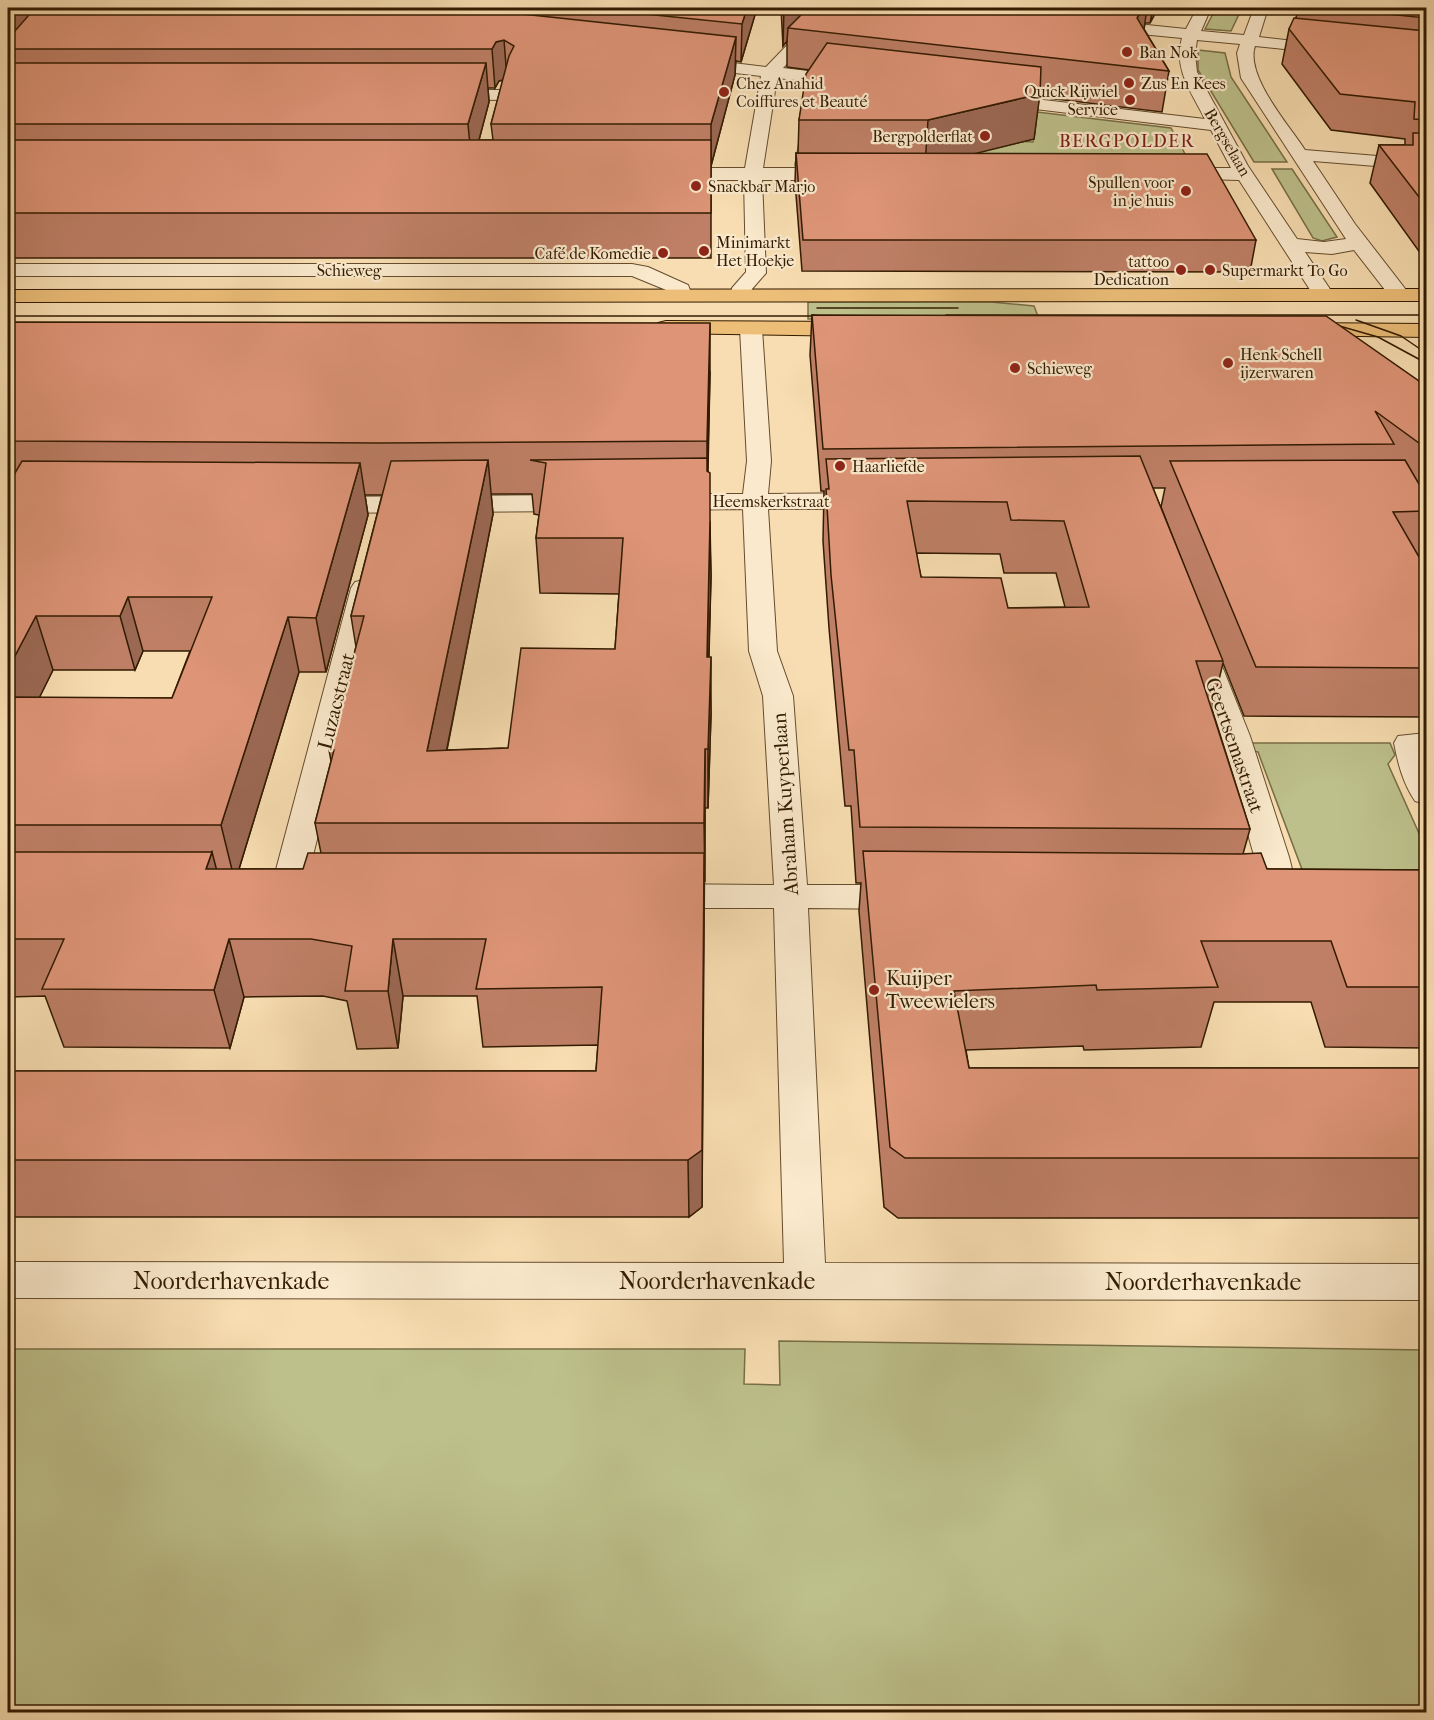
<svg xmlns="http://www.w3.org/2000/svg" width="1434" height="1720" font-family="'IM FELL French Canon',serif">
  <rect width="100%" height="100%" fill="#f7ddb1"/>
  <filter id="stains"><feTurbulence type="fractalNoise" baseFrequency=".00333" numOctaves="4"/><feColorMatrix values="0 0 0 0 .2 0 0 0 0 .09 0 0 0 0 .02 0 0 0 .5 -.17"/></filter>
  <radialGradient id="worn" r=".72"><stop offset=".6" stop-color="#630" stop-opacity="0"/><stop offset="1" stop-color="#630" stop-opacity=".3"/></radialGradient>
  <path fill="#bdc08b" stroke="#786e46" stroke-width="1.5" fill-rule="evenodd" d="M 1216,8 L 1242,8 L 1231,31 L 1205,29 Z
    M 1198,50 L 1225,53 L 1231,77 L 1287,162 L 1254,162 L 1198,70 Z
    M 809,85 L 1171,128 L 1191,165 L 795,165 ZM 834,130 L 1035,131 L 1033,142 Z
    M 1272,169 L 1292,169 L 1337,237 L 1322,241 L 1313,238 Z
    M 808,302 L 991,302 L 1034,306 L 1039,319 L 808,319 Z
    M 1243,743 L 1390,743 L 1395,755 L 1388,764 L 1426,849 L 1426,909 L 1312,896 L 1258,752 L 1247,750 Z
    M 779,1341 L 1426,1350 L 1426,1712 L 8,1712 L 8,1349 L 745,1349 L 744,1384 L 780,1385 Z"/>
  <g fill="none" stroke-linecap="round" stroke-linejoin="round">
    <g stroke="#644c2d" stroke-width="2">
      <path id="minor" d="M 758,8 L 839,8 L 783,68 L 850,76 L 858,81 L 850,86 L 777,78 L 763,168 L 842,168 L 849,170 L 851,174 L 849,178 L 842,180 L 762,180 L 766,273 L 752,289 L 749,299 L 742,301 L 735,299 L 731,295 L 732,288 L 746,272 L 744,180 L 665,180 L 658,178 L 656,174 L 658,170 L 665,168 L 745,168 L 761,76 L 692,68 L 684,63 L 692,58 L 766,67 L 814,17 L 765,12 Z
        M 1197,8 L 1211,8 L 1201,31 L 1244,35 L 1254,8 L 1268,8 L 1259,37 L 1337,46 L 1339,49 L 1337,52 L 1331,54 L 1255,46 C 1245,76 1289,125 1305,150 L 1426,160 L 1426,170 L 1313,161 L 1355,224 L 1410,295 L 1406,299 L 1399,301 L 1392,299 L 1354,250 L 1332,254 L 1305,252 L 1334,295 L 1330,299 L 1323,301 L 1316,299 L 1239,180 L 1165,178 L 1163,174 L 1165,170 L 1172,168 L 1231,168 L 1211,130 L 993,104 L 987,103 L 985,99 L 987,95 L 993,94 L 1205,119 C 1192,93 1173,69 1182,38 L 1099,30 L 1091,25 L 1099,20 L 1186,29 ZM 1197,40 L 1240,44 L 1237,53 L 1241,78 L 1346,239 L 1324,242 L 1297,239 L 1248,166 L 1197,72 L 1195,54 Z
        M 444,90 L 502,90 L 510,95 L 502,100 L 438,99 L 436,95 L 438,91 Z
        M 8,264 L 632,264 L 648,267 L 688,285 L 692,295 L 688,299 L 681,301 L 674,299 L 671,292 L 632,276 L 8,276 Z
        M 751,322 L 759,324 L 762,329 L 771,461 L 768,494 L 870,493 L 879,496 L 883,501 L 879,506 L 870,509 L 768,509 L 777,651 L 793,696 L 807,885 L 906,885 L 918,889 L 923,897 L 918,905 L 906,909 L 808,908 L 825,1263 L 1426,1264 L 1426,1300 L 8,1298 L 8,1262 L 784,1263 L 774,908 L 660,908 L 648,904 L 643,896 L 648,888 L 660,884 L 774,885 L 763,696 L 749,651 L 743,509 L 666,510 L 657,507 L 653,502 L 657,497 L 666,494 L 743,494 L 747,461 L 740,329 L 743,324 Z
        M 579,495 L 588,498 L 592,503 L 588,508 L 579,511 L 321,513 L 312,510 L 308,505 L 312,500 L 321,497 Z
        M 365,580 L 375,582 L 379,588 L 303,896 L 298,904 L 286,908 L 274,904 L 269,896 L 351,588 L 355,582 Z
        M 1200,637 L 1210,640 L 1214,646 L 1250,736 L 1289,857 L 1293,873 L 1282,899 L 1248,910 L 1236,906 L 1231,898 L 1236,890 L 1256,884 L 1259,873 L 1220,736 L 1186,646 L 1190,640 Z
        M 1426,733 L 1426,804 L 1415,801 C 1403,783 1398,764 1394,743 L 1398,736 Z"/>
    </g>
    <g stroke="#331b01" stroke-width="2">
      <path id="major" d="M 1426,289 L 1426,301 L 8,302 L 8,290 Z
        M 666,321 L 855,322 L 863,324 L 866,329 L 863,334 L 855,336 L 658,333 L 655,328 L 658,323 Z
        M 1302,323 L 1426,324 L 1426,337 L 1294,335 L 1291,330 L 1294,325 Z"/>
    </g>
    <use href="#minor" fill="#fae9cc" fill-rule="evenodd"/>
    <use href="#major" fill="#ecbe78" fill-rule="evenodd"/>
    <path stroke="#331b01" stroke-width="1.5" d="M 817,308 L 958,308
      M 946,315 L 1426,315
      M 8,316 L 829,316
      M 1356,320 L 1401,336 L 1426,353
      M 1322,321 L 1378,337 L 1426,363"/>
  </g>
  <path fill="#be7f66" stroke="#331b01" stroke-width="1.5" fill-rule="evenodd" d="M 8,8 L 28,8 L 30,14 L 35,8 L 757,8 L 741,62 L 736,61 L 735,75 L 711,166 L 711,258 L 8,258 ZM 503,80 L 491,124 L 493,140 L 479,140 L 489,102 L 488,88 L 495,88 L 499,81 Z
    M 781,8 L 1158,8 L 1150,23 L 1145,23 L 1144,29 L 1169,71 L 1162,112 L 1039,97 L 1034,139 L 975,153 L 1256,240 L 1250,272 L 802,271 L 795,182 L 796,153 L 798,153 L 799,120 L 809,70 L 787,67 L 787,41 L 783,46 Z
    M 1298,8 L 1426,8 L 1426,261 L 1370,183 L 1379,145 L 1405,145 L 1405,139 L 1331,130 L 1282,64 L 1289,29 L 1296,18 Z
    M 812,315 L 1426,386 L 1426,486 L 1421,486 L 1426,496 L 1426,539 L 1420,558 L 1426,569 L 1426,717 L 1244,716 L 1223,663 L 1212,709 L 1250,829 L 1243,854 L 1267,869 L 1426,870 L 1426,1048 L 1325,1047 L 1311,1002 L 1214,1002 L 1201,1047 L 1084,1050 L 1083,1046 L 966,1050 L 969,1068 L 1426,1068 L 1426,1218 L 898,1218 L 884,1207 L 859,911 L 861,883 L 856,883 L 851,806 L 845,806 L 829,628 L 823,541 L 824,491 L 821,491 L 810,355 ZM 1153,488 L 1165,488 L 1161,507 L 1192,586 ZM 916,553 L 1000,554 L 1004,573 L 1056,573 L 1065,607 L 1008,608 L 921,577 Z
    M 8,322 L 710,372 L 708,472 L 711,576 L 709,657 L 711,714 L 708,808 L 705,808 L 702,1207 L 689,1217 L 8,1217 L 8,1071 L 596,1071 L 598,1045 L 483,1047 L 477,996 L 403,996 L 398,1048 L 357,1049 L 347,1001 L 323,996 L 244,997 L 230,1048 L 64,1047 L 45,996 L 8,997 ZM 491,494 L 532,494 L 534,514 L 539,515 L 536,538 L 540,593 L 619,594 L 615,649 L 508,748 L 447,750 L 493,514 ZM 365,495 L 382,495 L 351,616 L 356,647 L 329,750 L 331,761 L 315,823 L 321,853 L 303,869 L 239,869 L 299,672 L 326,672 L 368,515 ZM 143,651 L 190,651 L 172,698 L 39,698 L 53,670 L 135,670 Z"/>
  <path fill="#9b6853" stroke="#331b01" stroke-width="1.5" d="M 12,8 L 28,8 L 34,31 L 8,49 L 8,13 Z
    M 747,8 L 757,8 L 741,62 L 742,24 Z
    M 784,8 L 810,8 L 788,28 L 787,41 L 783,46 Z
    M 1143,8 L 1147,8 L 1143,36 L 1137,18 Z
    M 1153,8 L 1158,8 L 1150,23 Z
    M 736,37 L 735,75 L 711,166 L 711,124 Z
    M 504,40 L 507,79 L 499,81 L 495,88 L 492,49 L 496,42 Z
    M 486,63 L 489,102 L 472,166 L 468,124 Z
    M 1040,94 L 1034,139 L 925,166 L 928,120 Z
    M 710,323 L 710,372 L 707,492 L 707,441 Z
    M 488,460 L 493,514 L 435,809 L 427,751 Z
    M 360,463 L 368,515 L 326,672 L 316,618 Z
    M 710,521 L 711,576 L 707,714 L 707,657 Z
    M 128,597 L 143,651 L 135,670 L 120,616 Z
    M 36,616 L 53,670 L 12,753 L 8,740 L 8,669 Z
    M 288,617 L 299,672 L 235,882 L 221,825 Z
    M 711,657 L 711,714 L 708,808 L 708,749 Z
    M 705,749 L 705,882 L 704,823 Z
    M 212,852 L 227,910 L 206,869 Z
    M 704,853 L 702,1207 L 689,1217 L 688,1160 Z
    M 229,939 L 244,997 L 230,1048 L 214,990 Z
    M 393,939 L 403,996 L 398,1048 L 388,991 Z"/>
  <path fill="#dd9477" stroke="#331b01" stroke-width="1.5" fill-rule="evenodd" d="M 8,8 L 12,8 L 8,13 Z
    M 35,8 L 465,8 L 736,37 L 711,124 L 491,124 L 509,56 L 514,46 L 504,40 L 496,42 L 492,49 L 8,49 L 8,39 Z
    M 587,8 L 747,8 L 742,24 Z
    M 808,8 L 1143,8 L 1137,18 L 1169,71 L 788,28 Z
    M 1328,8 L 1426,8 L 1426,18 Z
    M 1294,18 L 1426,31 L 1426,120 L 1414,119 L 1415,102 L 1340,94 L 1289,29 Z
    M 827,43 L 1041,67 L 1040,94 L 928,120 L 799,120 L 806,74 Z
    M 8,63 L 486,63 L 468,124 L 8,124 Z
    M 1413,133 L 1426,133 L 1426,206 L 1379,145 L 1413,145 Z
    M 8,140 L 711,140 L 711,213 L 8,213 Z
    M 796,153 L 1207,154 L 1256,240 L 803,240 Z
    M 812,315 L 1326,316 L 1426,386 L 1426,443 L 1419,443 L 1375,411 L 1394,444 L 823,449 Z
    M 8,322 L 710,323 L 707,441 L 379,443 L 8,441 Z
    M 1140,456 L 1223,661 L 1196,661 L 1250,829 L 860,827 L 854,750 L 849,750 L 831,575 L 826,489 L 829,489 L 826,459 ZM 907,501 L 1007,502 L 1011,520 L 1064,521 L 1089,607 L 1008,608 L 1001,578 L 921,577 Z
    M 707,458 L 707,471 L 710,473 L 710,521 L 707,657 L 711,657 L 708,749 L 705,749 L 704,823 L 315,823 L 334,750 L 329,750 L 364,616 L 351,616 L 391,461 L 488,460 L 427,751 L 508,748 L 521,648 L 615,649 L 623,538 L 536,538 L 546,463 L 530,460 Z
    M 1405,460 L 1426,496 L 1426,511 L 1393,512 L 1426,569 L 1426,668 L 1256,667 L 1170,461 Z
    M 22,461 L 360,463 L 316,618 L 288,617 L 221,825 L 8,825 L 8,697 L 172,698 L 212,597 L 128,597 L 120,616 L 36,616 L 8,669 L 8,485 Z
    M 863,851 L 1241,854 L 1261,853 L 1267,869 L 1426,870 L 1426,987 L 1347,987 L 1331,941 L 1201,941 L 1218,987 L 1097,990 L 1096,985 L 954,991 L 969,1068 L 1426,1068 L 1426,1158 L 905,1158 L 890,1147 Z
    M 8,852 L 212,852 L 206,869 L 303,869 L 308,853 L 704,853 L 702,1150 L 688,1160 L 8,1160 L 8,1071 L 596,1071 L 602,987 L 476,989 L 486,939 L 393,939 L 388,991 L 345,991 L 352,946 L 311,939 L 229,939 L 214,990 L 42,989 L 64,939 L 8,939 Z"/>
  <g fill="#8f2418" stroke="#fae9cc" stroke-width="2">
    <circle cx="1127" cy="52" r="6"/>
    <circle cx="1129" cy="83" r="6"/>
    <circle cx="724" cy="92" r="6"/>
    <circle cx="1130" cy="100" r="6"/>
    <circle cx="985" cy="136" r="6"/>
    <circle cx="696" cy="186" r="6"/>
    <circle cx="1186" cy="191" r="6"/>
    <circle cx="704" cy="251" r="6"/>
    <circle cx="663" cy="253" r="6"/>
    <circle cx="1181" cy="270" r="6"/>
    <circle cx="1210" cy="270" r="6"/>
    <circle cx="1228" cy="363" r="6"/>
    <circle cx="1015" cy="368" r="6"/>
    <circle cx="840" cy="466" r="6"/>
    <circle cx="874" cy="990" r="6"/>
  </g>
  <g text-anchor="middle" stroke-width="4.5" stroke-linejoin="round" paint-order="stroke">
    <g font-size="16" fill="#331b01" stroke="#fae9cc" text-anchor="start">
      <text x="1139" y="58">Ban Nok</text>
      <text x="736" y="89">Chez Anahid<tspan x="736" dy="18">Coiffures et Beauté</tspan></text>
      <text x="1141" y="89">Zus En Kees</text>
      <text x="1118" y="97" text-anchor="end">Quick Rijwiel<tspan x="1118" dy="18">Service</tspan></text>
      <text x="973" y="142" text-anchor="end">Bergpolderflat</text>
      <text x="1174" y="188" text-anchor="end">Spullen voor<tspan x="1174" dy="18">in je huis</tspan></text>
      <text x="708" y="192">Snackbar Marjo</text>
      <text x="716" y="248">Minimarkt<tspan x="716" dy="18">Het Hoekje</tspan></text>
      <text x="651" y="259" text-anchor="end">Café de Komedie</text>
      <text x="1169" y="267" text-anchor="end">tattoo<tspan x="1169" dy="18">Dedication</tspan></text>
      <text x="1222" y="276">Supermarkt To Go</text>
      <text x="1240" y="360">Henk Schell<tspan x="1240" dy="18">ijzerwaren</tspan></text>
      <text x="1027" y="374">Schieweg</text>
      <text x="852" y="472">Haarliefde</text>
    </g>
    <g font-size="16" fill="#331b01" stroke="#fae9cc">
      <text transform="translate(1228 142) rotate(60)" y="6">Bergselaan</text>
      <text x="349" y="276">Schieweg</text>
      <text x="771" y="507">Heemskerkstraat</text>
    </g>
    <g font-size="18" letter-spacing="1.5" fill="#7a1f14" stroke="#fae9cc">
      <text x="1127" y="147">BERGPOLDER</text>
    </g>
    <g font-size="20" fill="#331b01" stroke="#fae9cc">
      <text transform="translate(336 701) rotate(-76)" y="7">Luzacstraat</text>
      <text transform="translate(1235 745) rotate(71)" y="7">Geertsemastraat</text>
      <text transform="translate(785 804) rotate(-94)" y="7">Abraham Kuyperlaan</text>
    </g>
    <g font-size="20" fill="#331b01" stroke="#fae9cc" text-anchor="start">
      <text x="886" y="985">Kuijper<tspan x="886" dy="23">Tweewielers</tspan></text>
    </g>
    <g font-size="24" fill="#331b01" stroke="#fae9cc">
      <text x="231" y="1289">Noorderhavenkade</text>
      <text x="717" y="1289">Noorderhavenkade</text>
      <text x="1203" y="1290">Noorderhavenkade</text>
    </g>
  </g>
  <rect width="1434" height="1720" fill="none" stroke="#f7ddb1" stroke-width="30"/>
  <rect x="9" y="9" width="1416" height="1702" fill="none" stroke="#331b01" stroke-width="3"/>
  <rect x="15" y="15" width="1404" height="1690" fill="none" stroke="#331b01" stroke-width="1.5"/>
  <rect width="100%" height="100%" filter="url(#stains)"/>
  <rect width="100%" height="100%" fill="url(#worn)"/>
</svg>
